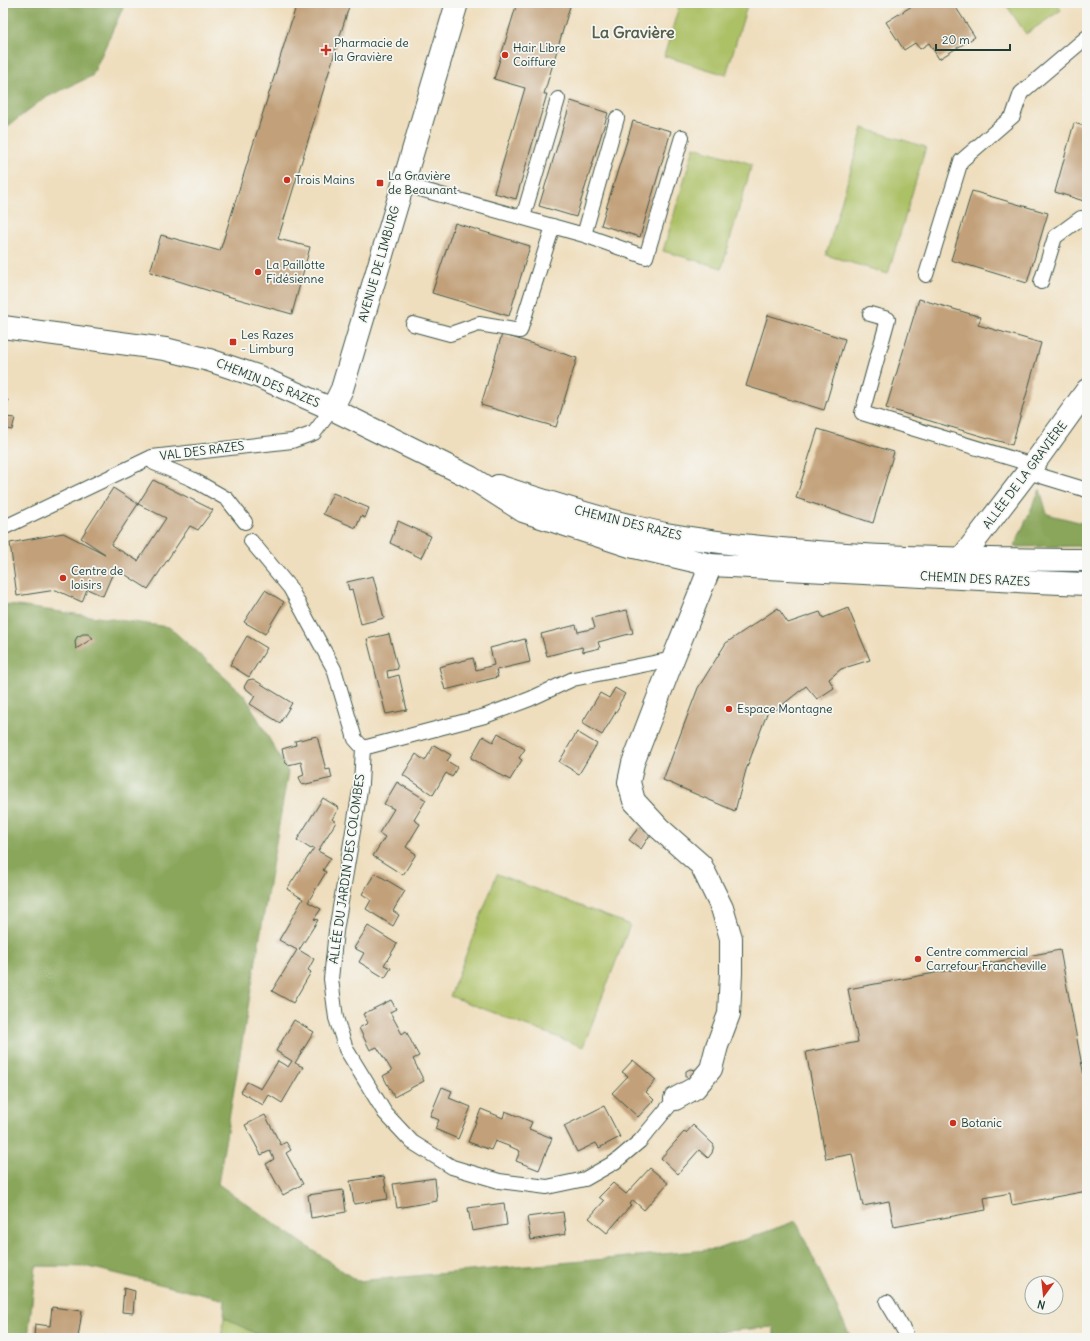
<svg xmlns="http://www.w3.org/2000/svg" width="1090" height="1341" font-family="Delius,sans-serif">
  <rect width="100%" height="100%" fill="#f6f6f2"/>
  <filter id="ink" filterUnits="userSpaceOnUse"><feTurbulence type="fractalNoise" baseFrequency=".025" numOctaves="2"/><feDisplacementMap in="SourceGraphic" scale="8" xChannelSelector="R" yChannelSelector="G"/><feConvolveMatrix kernelMatrix="1 2 1 2 8 2 1 2 1" color-interpolation-filters="sRGB"/></filter>
  <filter id="wash" filterUnits="userSpaceOnUse"><feTurbulence type="fractalNoise" baseFrequency=".012" numOctaves="4" result="noise"/><feDisplacementMap in="SourceGraphic" scale="16" xChannelSelector="R" yChannelSelector="G"/><feGaussianBlur stdDeviation="0.9" result="paint"/><feColorMatrix in="noise" values="0 0 0 0 0 0 0 0 0 0 0 0 0 0 0 0 0 1.4 0 .05"/><feComposite in="paint" operator="in"/></filter>
  <g filter="url(#wash)">
    <rect width="100%" height="100%" fill="#efdebd"/>
    <path fill="#acc065" stroke="#667e4c" d="M 680,3 L 748,3 L 726,75 L 664,56 Z
      M 1005,3 L 1057,3 L 1061,10 L 1026,34 Z
      M 863,128 L 926,147 L 888,274 L 826,255 Z
      M 694,147 L 752,164 L 722,268 L 663,251 Z
      M 497,874 L 630,925 L 583,1047 L 450,996 Z
      M 224,1317 L 264,1338 L 221,1338 Z"/>
    <path fill="#89a65a" stroke="#547247" d="M 3,3 L 125,3 L 92,76 L 43,99 L 3,130 Z
      M 1040,489 L 1047,514 L 1087,524 L 1087,546 L 1014,547 Z
      M 3,604 L 169,627 L 245,696 L 288,772 L 218,1184 L 357,1281 L 718,1249 L 796,1221 L 851,1338 L 774,1338 L 774,1327 L 680,1335 L 666,1338 L 264,1338 L 224,1317 L 225,1300 L 89,1267 L 36,1266 L 28,1338 L 3,1338 Z"/>
    <g id="blocks">
      <path fill="#c2a17a" d="M 297,3 L 350,3 L 278,239 L 310,247 L 292,314 L 213,292 L 150,272 L 161,235 L 220,251 Z
        M 517,3 L 571,3 L 544,94 L 547,94 L 516,199 L 494,193 L 525,88 L 494,79 Z
        M 917,3 L 953,3 L 975,37 L 939,59 L 929,43 L 920,49 L 915,43 L 904,50 L 886,22 Z
        M 571,101 L 608,113 L 576,217 L 539,206 Z
        M 633,121 L 671,131 L 640,237 L 601,225 Z
        M 1074,123 L 1087,127 L 1087,202 L 1055,192 Z
        M 972,191 L 1048,213 L 1027,283 L 951,260 Z
        M 455,223 L 530,246 L 509,316 L 432,293 Z
        M 919,299 L 981,317 L 978,325 L 1041,343 L 1012,445 L 886,408 Z
        M 768,315 L 845,339 L 824,410 L 746,386 Z
        M 502,334 L 577,358 L 556,427 L 481,405 Z
        M 3,399 L 8,400 L 5,417 L 15,418 L 12,430 L 3,428 Z
        M 818,429 L 894,452 L 873,523 L 796,498 Z
        M 153,480 L 213,510 L 198,530 L 190,526 L 148,589 L 115,568 L 103,596 L 87,589 L 82,602 L 56,590 L 17,596 L 10,543 L 63,533 L 105,554 L 81,538 L 113,488 L 138,504 L 111,545 L 138,561 L 166,518 L 138,504 Z
        M 333,493 L 369,508 L 365,518 L 361,516 L 356,528 L 323,514 Z
        M 398,521 L 431,536 L 421,558 L 390,543 Z
        M 373,576 L 384,618 L 361,624 L 352,589 L 349,590 L 347,582 Z
        M 265,590 L 284,602 L 265,634 L 244,622 Z
        M 778,608 L 788,623 L 820,612 L 823,618 L 848,608 L 870,660 L 841,669 L 829,679 L 834,688 L 817,699 L 806,686 L 776,710 L 769,708 L 746,770 L 735,811 L 663,780 L 698,688 L 726,643 Z
        M 627,610 L 633,633 L 598,642 L 600,648 L 583,652 L 582,647 L 547,656 L 541,634 L 576,625 L 578,632 L 595,628 L 592,618 Z
        M 83,634 L 88,634 L 93,638 L 76,649 L 75,641 L 77,637 Z
        M 389,634 L 398,669 L 387,671 L 388,678 L 399,675 L 407,710 L 386,714 L 367,639 Z
        M 247,636 L 267,648 L 249,677 L 230,665 Z
        M 525,639 L 530,662 L 496,670 L 498,677 L 445,690 L 439,667 L 473,658 L 476,670 L 494,665 L 490,648 Z
        M 253,679 L 292,703 L 280,723 L 250,704 L 255,696 L 244,687 L 248,680 Z
        M 615,688 L 625,694 L 619,704 L 620,705 L 602,735 L 582,723 L 600,693 L 609,698 Z
        M 577,732 L 597,744 L 579,774 L 559,762 Z
        M 498,733 L 525,749 L 519,758 L 522,760 L 510,780 L 471,758 L 483,736 L 493,742 Z
        M 317,736 L 326,770 L 330,769 L 332,778 L 302,785 L 299,777 L 304,775 L 301,762 L 288,765 L 285,762 L 282,749 L 296,745 L 295,741 Z
        M 434,745 L 451,755 L 447,761 L 457,767 L 452,777 L 446,773 L 433,795 L 403,775 L 416,754 L 425,761 Z
        M 397,782 L 426,800 L 414,820 L 420,824 L 406,847 L 416,854 L 403,875 L 373,856 L 385,837 L 379,833 L 394,809 L 384,804 Z
        M 323,798 L 339,808 L 332,819 L 336,822 L 318,851 L 331,858 L 323,870 L 326,872 L 308,902 L 321,909 L 314,919 L 318,920 L 299,950 L 314,959 L 308,970 L 311,972 L 293,1003 L 272,991 L 297,950 L 279,940 L 303,899 L 287,889 L 314,848 L 312,847 L 311,849 L 297,840 Z
        M 639,827 L 650,835 L 641,849 L 629,840 Z
        M 375,873 L 405,891 L 393,911 L 399,915 L 393,926 L 366,909 L 371,900 L 362,894 Z
        M 368,926 L 397,944 L 384,965 L 391,968 L 385,978 L 359,962 L 364,953 L 354,948 Z
        M 1060,950 L 1087,1092 L 1087,1191 L 1012,1205 L 1010,1193 L 984,1198 L 986,1210 L 894,1227 L 889,1201 L 863,1206 L 852,1154 L 826,1159 L 806,1052 L 858,1042 L 848,989 Z
        M 391,1000 L 396,1009 L 390,1012 L 402,1034 L 406,1031 L 414,1047 L 419,1056 L 413,1059 L 424,1081 L 394,1097 L 383,1076 L 392,1071 L 377,1047 L 370,1050 L 359,1028 L 368,1023 L 363,1014 Z
        M 294,1020 L 314,1032 L 295,1063 L 303,1067 L 282,1103 L 269,1095 L 263,1105 L 241,1092 L 247,1082 L 261,1089 L 278,1061 L 288,1067 L 292,1061 L 276,1051 Z
        M 633,1060 L 656,1080 L 646,1092 L 654,1100 L 638,1117 L 612,1093 L 628,1076 L 622,1072 Z
        M 690,1069 L 695,1070 L 695,1075 L 690,1079 L 686,1077 L 686,1071 Z
        M 442,1087 L 452,1091 L 449,1098 L 471,1107 L 458,1139 L 435,1129 L 439,1120 L 430,1116 Z
        M 604,1106 L 620,1137 L 599,1148 L 596,1143 L 577,1152 L 564,1126 Z
        M 481,1109 L 503,1118 L 505,1111 L 532,1122 L 529,1129 L 552,1138 L 539,1170 L 516,1161 L 520,1151 L 511,1147 L 495,1141 L 491,1150 L 468,1142 Z
        M 265,1115 L 281,1145 L 286,1142 L 291,1150 L 286,1153 L 303,1184 L 283,1195 L 266,1164 L 274,1159 L 270,1151 L 261,1155 L 245,1125 Z
        M 693,1125 L 714,1145 L 712,1153 L 708,1158 L 699,1150 L 678,1174 L 661,1158 L 684,1132 L 686,1133 Z
        M 650,1168 L 668,1183 L 644,1210 L 633,1200 L 630,1204 L 631,1205 L 607,1233 L 589,1218 L 604,1201 L 599,1197 L 613,1183 L 626,1194 Z
        M 384,1176 L 388,1199 L 354,1204 L 350,1181 Z
        M 435,1178 L 437,1201 L 397,1208 L 393,1184 Z
        M 343,1190 L 346,1212 L 311,1218 L 308,1195 Z
        M 504,1203 L 507,1225 L 472,1231 L 468,1208 Z
        M 563,1212 L 566,1234 L 531,1240 L 527,1217 Z
        M 124,1288 L 135,1291 L 133,1313 L 122,1312 Z
        M 52,1307 L 82,1311 L 78,1338 L 34,1338 L 35,1324 L 50,1326 Z"/>
    </g>
  </g>
  <g filter="url(#ink)">
    <use href="#blocks" fill-opacity="0" stroke="#3e5549" stroke-width="1"/>
    <g fill="none" stroke-linecap="round" stroke-linejoin="round">
      <g stroke="#3e5549" stroke-width="16">
        <path id="service" d="M 402,184 L 584,235 L 646,257 L 682,137
          M 523,217 L 558,99
          M 584,235 L 617,118
          M 926,275 L 961,161 L 1013,116 L 1021,93 L 1087,37
          M 1041,282 L 1055,237 L 1081,218 L 1087,220
          M 870,314 L 888,319 L 862,413 L 1033,465
          M 413,324 L 450,334 L 479,324 L 520,331 L 553,226
          M 152,457 L 154,463 L 192,479 L 227,499 L 245,522
          M 1028,472 L 1087,490
          M 3,528 L 152,457 L 292,441 L 314,433 L 332,409
          M 251,541 L 290,588 L 334,669 L 355,739 L 363,748 L 361,784 L 336,931 L 331,979 L 336,1018 L 346,1049 L 385,1113 L 412,1142 L 452,1167 L 499,1181 L 547,1187 L 585,1179 L 615,1162 L 640,1141 L 675,1099
          M 363,748 L 485,716 L 530,699 L 573,679 L 673,659
          M 887,1302 L 905,1332 L 907,1338"/>
      </g>
      <g stroke="#3e5549" stroke-width="24">
        <path id="minor" d="M 961,559 L 1033,465 L 1087,390
          M 675,1099 L 695,1088 L 711,1069 L 717,1046 L 729,1014 L 731,973 L 731,938 L 722,908 L 701,865 L 659,828 L 634,801 L 629,782 L 633,763 L 673,659 L 711,565"/>
      </g>
      <g stroke="#3e5549" stroke-width="24">
        <path id="tertiary" d="M 3,327 L 165,349 L 209,360 L 257,376 L 332,409 L 470,477 L 523,511 L 630,546 L 711,565 L 1036,582 L 1087,584
          M 332,409 L 342,389 L 457,3
          M 498,486 C 541,500 584,514 628,525 C 641,528 653,532 666,534 C 805,558 947,559 1087,560"/>
      </g>
      <use href="#service" stroke="#fff" stroke-width="14"/>
      <use href="#minor" stroke="#fff" stroke-width="22"/>
      <use href="#tertiary" stroke="#fff" stroke-width="22"/>
    </g>
  </g>
  <g fill="#c8321e" stroke="#f6f6f2" stroke-width="1.5">
    <path d="M324 44h4v4h4v4h-4v4h-4v-4h-4v-4h4z"/>
    <circle cx="505" cy="55" r="4"/>
    <circle cx="287" cy="180" r="4"/>
    <rect x="376" y="179" width="8" height="8" rx="2"/>
    <circle cx="258" cy="272" r="4"/>
    <rect x="229" y="338" width="8" height="8" rx="2"/>
    <circle cx="63" cy="578" r="4"/>
    <circle cx="729" cy="709" r="4"/>
    <circle cx="918" cy="959" r="4"/>
    <circle cx="953" cy="1123" r="4"/>
  </g>
  <g text-anchor="middle" stroke-width="3.5" stroke-linejoin="round" paint-order="stroke">
    <g font-size="12" fill="#1f3d34" stroke="#f6f6f2" text-anchor="start">
      <text x="334" y="47">Pharmacie de<tspan x="334" dy="14">la Gravière</tspan></text>
      <text x="513" y="52">Hair Libre<tspan x="513" dy="14">Coiffure</tspan></text>
      <text x="388" y="180">La Gravière<tspan x="388" dy="14">de Beaunant</tspan></text>
      <text x="295" y="184">Trois Mains</text>
      <text x="266" y="269">La Paillotte<tspan x="266" dy="14">Fidésienne</tspan></text>
      <text x="241" y="339">Les Razes<tspan x="241" dy="14">- Limburg</tspan></text>
      <text x="71" y="575">Centre de<tspan x="71" dy="14">loisirs</tspan></text>
      <text x="737" y="713">Espace Montagne</text>
      <text x="926" y="956">Centre commercial<tspan x="926" dy="14">Carrefour Francheville</tspan></text>
      <text x="961" y="1127">Botanic</text>
    </g>
    <g font-size="12" fill="#1f3d34" stroke="#f6f6f2">
      <text transform="translate(379 264) rotate(-74)" y="4">AVENUE DE LIMBURG</text>
      <text transform="translate(268 383) rotate(22)" y="4">CHEMIN DES RAZES</text>
      <text transform="translate(202 451) rotate(-7)" y="4">VAL DES RAZES</text>
      <text transform="translate(1025 475) rotate(-53)" y="4">ALLÉE DE LA GRAVIÈRE</text>
      <text transform="translate(628 523) rotate(14)" y="4">CHEMIN DES RAZES</text>
      <text transform="translate(975 579) rotate(3)" y="4">CHEMIN DES RAZES</text>
      <text transform="translate(347 869) rotate(-82)" y="4">ALLÉE DU JARDIN DES COLOMBES</text>
    </g>
    <g font-size="16" font-weight="bold" fill="#58604c" stroke="#f6f6f2">
      <text x="633" y="38">La Gravière</text>
    </g>
  </g>
  <rect width="1090" height="1341" fill="none" stroke="#f6f6f2" stroke-width="16"/>
  <g transform="translate(1044 1295) rotate(195)"><circle r="19" fill="#f6f6f2" stroke="#a0aca6"/>
  <path d="M0-3L7 15L0 10L-7 15Z" fill="#c8321e"/>
  <text y="-6" font-size="11" font-weight="bold" text-anchor="middle" fill="#1f3d34">N</text>
  </g>
  <path d="M936 44v6h74v-6" fill="none" stroke="#1f3d34" stroke-width="2"/>
  <text x="942" y="44" font-size="12" fill="#1f3d34" stroke="#f6f6f2" stroke-width="3" paint-order="stroke">20 m</text>
</svg>
